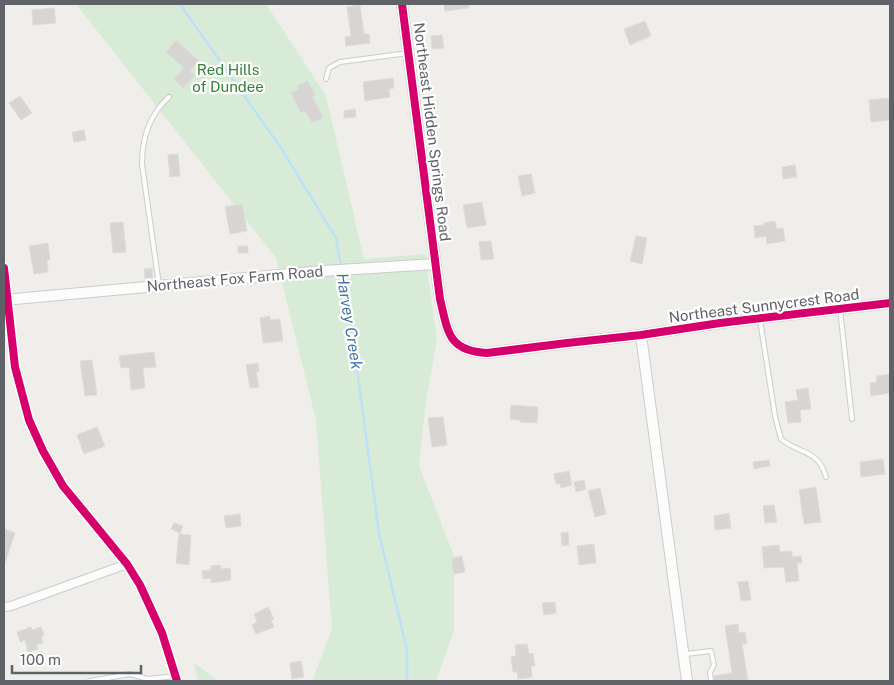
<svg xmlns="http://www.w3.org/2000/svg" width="894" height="685" font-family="'Public Sans',sans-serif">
  <rect width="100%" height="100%" fill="#efeeea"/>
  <path fill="#d8ebd6" d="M 76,4 L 266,4 L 326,96 L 364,259 L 425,254 L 437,339 L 426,401 L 419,466 L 454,556 L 454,631 L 436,681 L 312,681 L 332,629 L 316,420 L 276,258 Z
    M 194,663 L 218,681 L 198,681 Z"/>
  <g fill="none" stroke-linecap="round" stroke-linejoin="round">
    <path stroke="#bfe0f9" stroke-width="2.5" d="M 180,4 L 281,148 L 336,238 L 341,267
      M 342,272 L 350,317 L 379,533 L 407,650 L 407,681"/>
  </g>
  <path fill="#d6d5d3" stroke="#deddd9" d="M 444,4 L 469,4 L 469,8 L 445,11 Z
    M 360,5 L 364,34 L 369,34 L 370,43 L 346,46 L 345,37 L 351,36 L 347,7 Z
    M 54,8 L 56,23 L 33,25 L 32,10 Z
    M 645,21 L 651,36 L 630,45 L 624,29 Z
    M 442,35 L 444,48 L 432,49 L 431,36 Z
    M 176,40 L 199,61 L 190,71 L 195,75 L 183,88 L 174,79 L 184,68 L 166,52 Z
    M 393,78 L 394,88 L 389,89 L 390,97 L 365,101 L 363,82 Z
    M 308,81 L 315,95 L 312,96 L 323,118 L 312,123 L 305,111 L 301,113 L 291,93 L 299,89 L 297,86 Z
    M 20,96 L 32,113 L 21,120 L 9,103 Z
    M 890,98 L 890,120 L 871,122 L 869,100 Z
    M 355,109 L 356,117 L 344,118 L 344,111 Z
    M 84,130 L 86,140 L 74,142 L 72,132 Z
    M 178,154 L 180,176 L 170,177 L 168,155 Z
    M 795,165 L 797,177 L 783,179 L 782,167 Z
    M 531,174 L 535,193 L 522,196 L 518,176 Z
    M 482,202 L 486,225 L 467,228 L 463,205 Z
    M 242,204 L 247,231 L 230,234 L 225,207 Z
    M 775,221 L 777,229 L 783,228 L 785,241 L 767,244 L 766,236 L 755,238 L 754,226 L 764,225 L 763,223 Z
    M 123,222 L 126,252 L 113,253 L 110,223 Z
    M 636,236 L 647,238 L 642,264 L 630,261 Z
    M 491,241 L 494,259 L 481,260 L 479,242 Z
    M 48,243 L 50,260 L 47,260 L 48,272 L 34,274 L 29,246 Z
    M 238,246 L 248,246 L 248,253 L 238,253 Z
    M 152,268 L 153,278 L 145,279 L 144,269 Z
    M 270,316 L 270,320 L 280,319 L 283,341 L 263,343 L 260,318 Z
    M 154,352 L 156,367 L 143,368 L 145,388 L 131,390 L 129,367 L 121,368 L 119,356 Z
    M 92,360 L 97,395 L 85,396 L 80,361 Z
    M 258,363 L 259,371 L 256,372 L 259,387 L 250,388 L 246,365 Z
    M 890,374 L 890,393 L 871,396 L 870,383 L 877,382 L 876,376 Z
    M 808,388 L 811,409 L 800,410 L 801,422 L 788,423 L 785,402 L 798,400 L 796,390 Z
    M 511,405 L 538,407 L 537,423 L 520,422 L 520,420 L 510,419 Z
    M 443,417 L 447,445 L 432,447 L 428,418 Z
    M 97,427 L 105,446 L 84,454 L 77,435 Z
    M 883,459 L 885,474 L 861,477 L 860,462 Z
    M 769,460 L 770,466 L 754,469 L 753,462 Z
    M 569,471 L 572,485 L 561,488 L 560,484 L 556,484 L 554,474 Z
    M 584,480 L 586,489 L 576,492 L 574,482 Z
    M 816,487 L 821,522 L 804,524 L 799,490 Z
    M 600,488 L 606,514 L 595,517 L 588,491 Z
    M 774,505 L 777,522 L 765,523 L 763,506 Z
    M 729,513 L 731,528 L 715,530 L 714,516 Z
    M 240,514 L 241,526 L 226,528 L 224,516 Z
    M 174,523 L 183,526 L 180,533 L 171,529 Z
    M 4,529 L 15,533 L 5,563 L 4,563 Z
    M 568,532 L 569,545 L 562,546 L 561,533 Z
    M 179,534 L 191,535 L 189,565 L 176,563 Z
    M 594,544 L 596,563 L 579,565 L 577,546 Z
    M 779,545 L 780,552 L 792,551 L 792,557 L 801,556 L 802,563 L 797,563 L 799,581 L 786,582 L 784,567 L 764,568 L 762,547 Z
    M 462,556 L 465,572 L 454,574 L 452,558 Z
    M 220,565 L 221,569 L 230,568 L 231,580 L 211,583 L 211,578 L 203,579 L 202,571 L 211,570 L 211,566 Z
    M 748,581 L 751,600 L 741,601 L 738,582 Z
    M 555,602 L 556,613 L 544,615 L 542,603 Z
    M 268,607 L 274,619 L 271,620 L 274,627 L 256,634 L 252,625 L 257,622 L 254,614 Z
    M 738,624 L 739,633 L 745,632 L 747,644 L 742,644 L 748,681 L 715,681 L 714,676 L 732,673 L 725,626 Z
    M 31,627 L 32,630 L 41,627 L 44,635 L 41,637 L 43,643 L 36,645 L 38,649 L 28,652 L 25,640 L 20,642 L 17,632 Z
    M 527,644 L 529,654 L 533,653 L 535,666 L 531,666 L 532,677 L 518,679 L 517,672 L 513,672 L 511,657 L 516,656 L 515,645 Z
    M 301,661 L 304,677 L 292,679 L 290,663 Z"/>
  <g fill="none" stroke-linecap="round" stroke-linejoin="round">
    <g stroke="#cbcccc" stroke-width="6">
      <path id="service" d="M 326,79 L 329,68 L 340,62 L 408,53
        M 159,285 L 142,164 C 142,138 150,114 169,97
        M 840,309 L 852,419
        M 760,320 L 775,416 L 781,439 C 801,455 818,449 826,477
        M 686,654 L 711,651 L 714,665 L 710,672 L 711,681
        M 90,681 L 130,674 L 148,679 L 176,676"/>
    </g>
    <g stroke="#cbcccc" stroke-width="10">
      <path id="minor" d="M 4,268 L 15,367 L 29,420 L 43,451 L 63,486 L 127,564 L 140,585 L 162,633 L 177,681
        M 4,607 L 11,606 L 127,564"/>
    </g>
    <g stroke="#cbcccc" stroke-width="12">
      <path id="tertiary" d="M 402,4 L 440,299 C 448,332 448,351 487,353 L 567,343 L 641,335 L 720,323 L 890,303
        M 4,300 L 323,271 L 435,264
        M 641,335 L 687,681"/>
    </g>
    <use href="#service" stroke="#fdfcfc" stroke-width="4"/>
    <use href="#minor" stroke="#fdfcfc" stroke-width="8"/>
    <use href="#tertiary" stroke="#fdfcfc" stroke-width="10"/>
    <g stroke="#fff" stroke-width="11">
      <path id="cycleway" d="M 402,4 L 440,299 C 448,332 448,351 487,353 L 567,343 L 641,335 L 720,323 L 890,303
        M 4,268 L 15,367 L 29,420 L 43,451 L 63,486 L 127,564 L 140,585 L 162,633 L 177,681"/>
    </g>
    <use href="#cycleway" stroke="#d6006c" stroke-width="8"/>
  </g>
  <g text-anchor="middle" stroke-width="4.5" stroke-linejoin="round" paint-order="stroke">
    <g font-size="15" fill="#348238" stroke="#fff">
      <text x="228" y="75">Red Hills<tspan x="228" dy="17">of Dundee</tspan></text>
    </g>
    <g font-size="15" fill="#5f6368" stroke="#fff">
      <text transform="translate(432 132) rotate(83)" y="5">Northeast Hidden Springs Road</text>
      <text transform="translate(235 279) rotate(-5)" y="5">Northeast Fox Farm Road</text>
      <text transform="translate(764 306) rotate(-7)" y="5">Northeast Sunnycrest Road</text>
    </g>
    <g font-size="16" font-style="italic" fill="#4174aa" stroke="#fff">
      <text transform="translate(350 321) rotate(81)" y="6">Harvey Creek</text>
    </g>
  </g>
  <rect width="894" height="685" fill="none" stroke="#5f6368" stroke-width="10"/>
  <path d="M12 665v8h129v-8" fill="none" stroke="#5f6368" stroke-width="2.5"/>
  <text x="20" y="665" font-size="15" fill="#5f6368" stroke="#ffffff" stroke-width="4" paint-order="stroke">100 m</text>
</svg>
